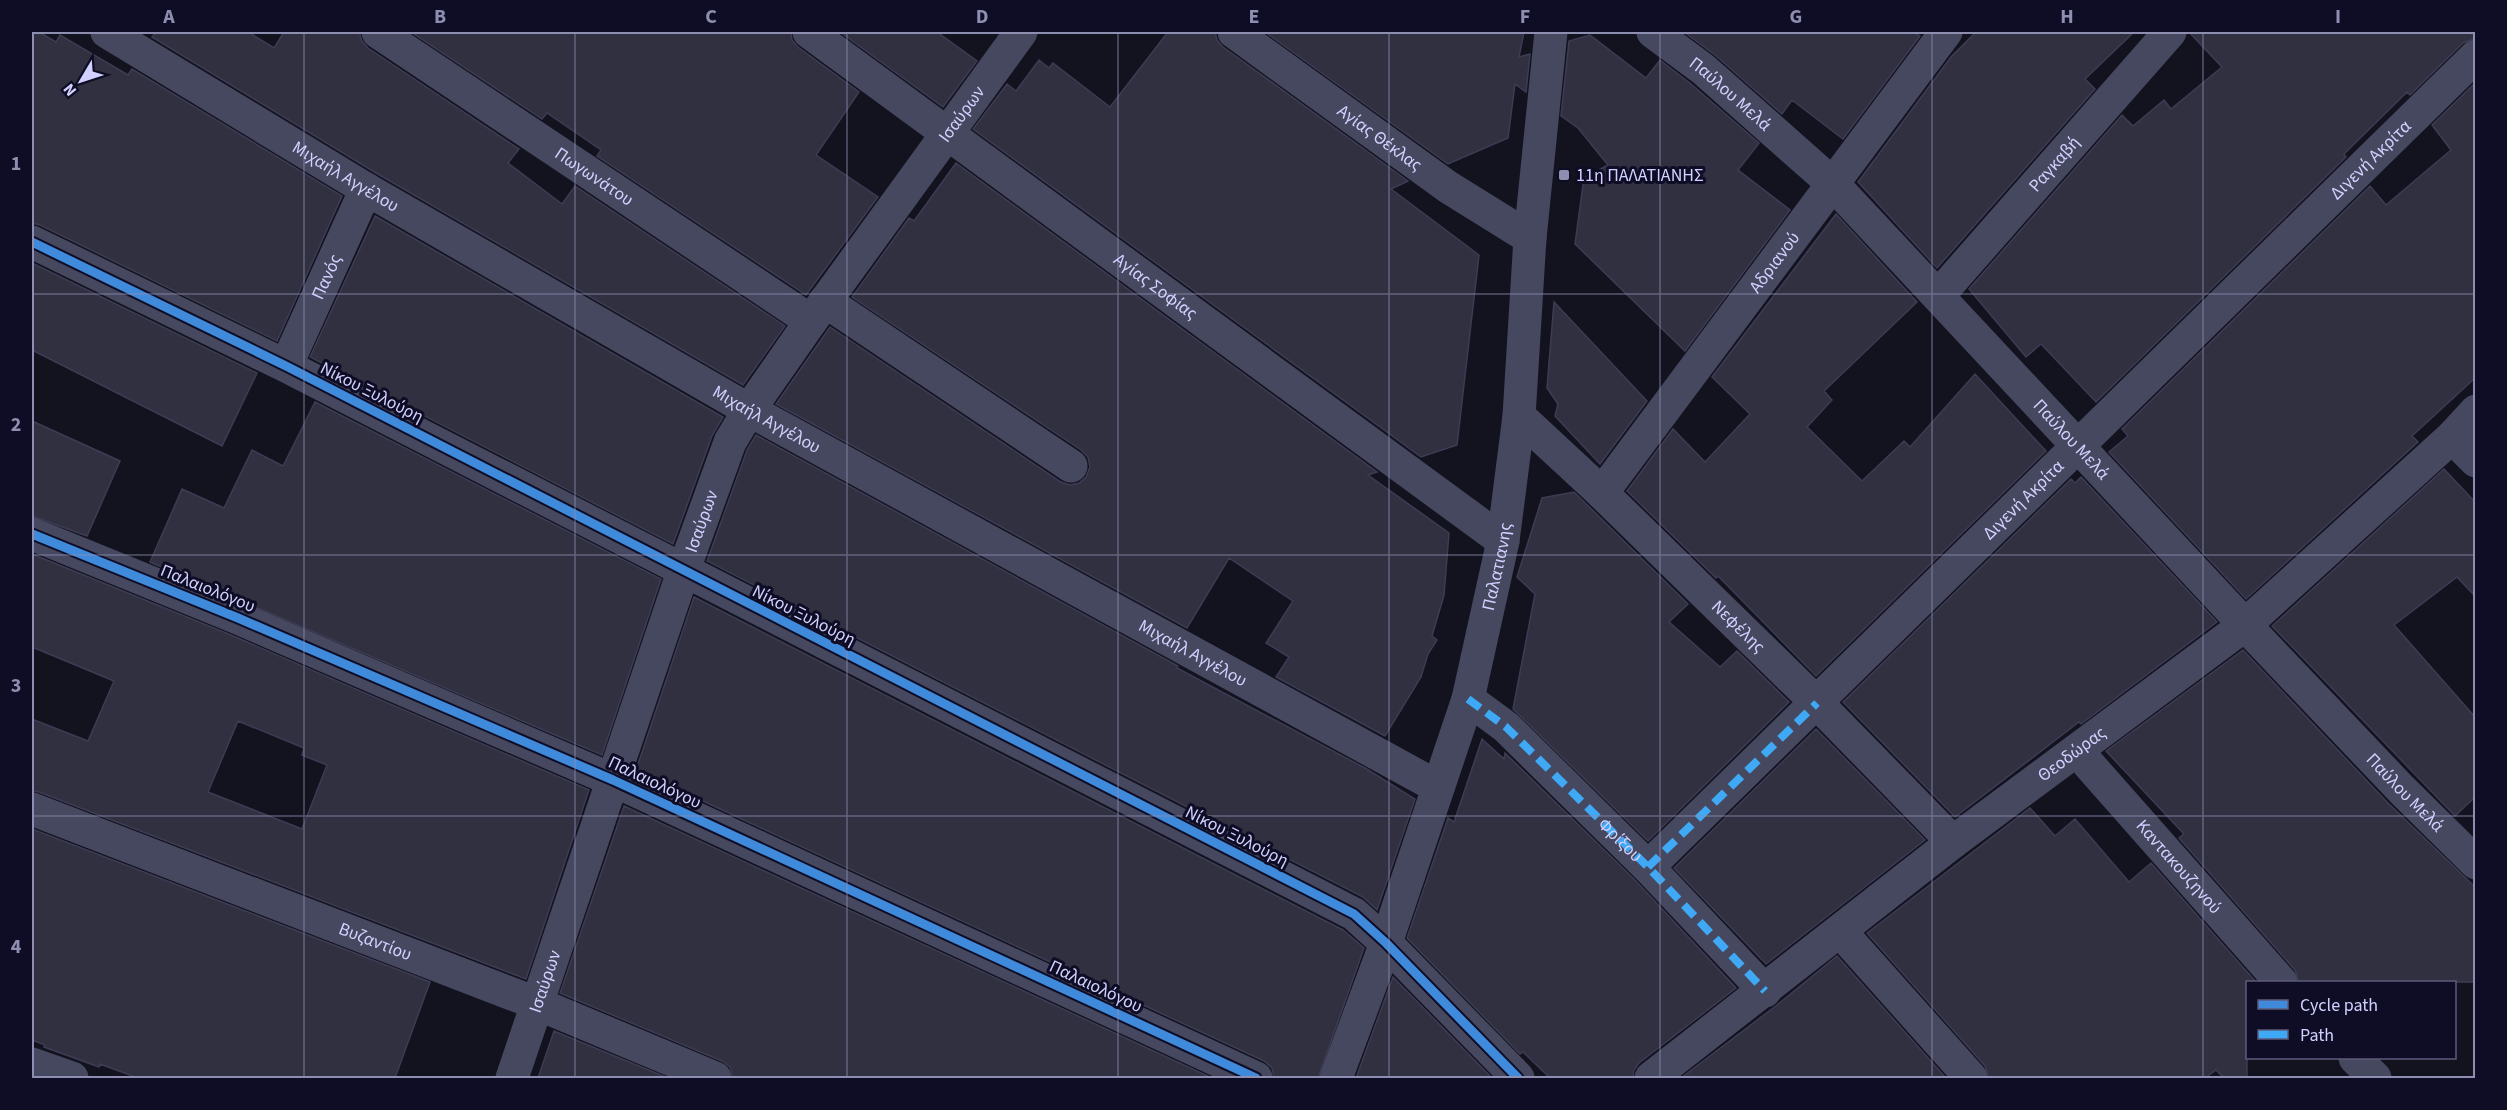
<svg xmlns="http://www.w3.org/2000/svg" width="2507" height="1110" font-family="'Source Sans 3',sans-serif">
  <rect width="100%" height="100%" fill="#13131f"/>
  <path fill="#313041" stroke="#3d3c54" stroke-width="1.5" fill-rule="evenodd" d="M 32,32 L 39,32 L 56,42 L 60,35 L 128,75 L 132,69 L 342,196 L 277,341 L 40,225 L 32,223 Z
    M 156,32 L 248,32 L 274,48 L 284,32 L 359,32 L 362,41 L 368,48 L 519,149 L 508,163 L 562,204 L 575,186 L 785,326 L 743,385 L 376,173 L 152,37 Z
    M 411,32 L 791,32 L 792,40 L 798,47 L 859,92 L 816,155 L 878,197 L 806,295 L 597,156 L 601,150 L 547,113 L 542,119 Z
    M 840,32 L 937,32 L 977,61 L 943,107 Z
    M 1168,32 L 1215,32 L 1217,40 L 1223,47 L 1408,181 L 1391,189 L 1479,255 L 1457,445 L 1421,457 L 973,129 L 1007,84 L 1016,91 L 1039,60 L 1049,68 L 1053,63 L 1110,107 Z
    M 1265,32 L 1524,32 L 1519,57 L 1530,54 L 1526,92 L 1515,84 L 1508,138 L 1448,164 Z
    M 1684,32 L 1913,32 L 1920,36 L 1843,139 L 1792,100 L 1782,114 L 1715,55 Z
    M 1976,32 L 2134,32 L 2085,79 L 2095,89 L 1937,268 L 1858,182 L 1951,57 Z
    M 2189,32 L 2475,32 L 2475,38 L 2463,43 L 2410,95 L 2407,92 L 2344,154 L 2346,157 L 2096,402 L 2041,344 L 2026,357 L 1969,289 L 2122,115 L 2133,126 L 2164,100 L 2171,109 L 2222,67 Z
    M 1590,35 L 1646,78 L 1660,60 L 1691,84 L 1759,143 L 1738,170 L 1790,210 L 1685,351 L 1575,244 L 1584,178 L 1608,165 L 1578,128 L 1561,116 L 1569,41 Z
    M 2475,83 L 2475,378 L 2412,436 L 2418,442 L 2246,599 L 2109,452 L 2128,436 L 2122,429 L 2370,186 L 2386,205 L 2451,150 L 2432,125 Z
    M 956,163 L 1377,472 L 1368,475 L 1449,533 L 1444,595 L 1432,636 L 1437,640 L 1428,654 L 1421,677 L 1385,736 L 1276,677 L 1289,657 L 1266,643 L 1293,601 L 1229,558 L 1187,628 L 776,404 L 830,327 L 1061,482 L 1070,485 L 1079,483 L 1086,477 L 1090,467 L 1088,457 L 1081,450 L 852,297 L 909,218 L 914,221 Z
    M 1836,214 L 1917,302 L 1824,391 L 1832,400 L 1807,427 L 1862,481 L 1904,441 L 1910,447 L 1975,374 L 2046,451 L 1816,676 L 1718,576 L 1716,578 L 1627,491 L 1673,429 L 1705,462 L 1750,414 L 1712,377 Z
    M 375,216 L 723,417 L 712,436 L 673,544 L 310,357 Z
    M 32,263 L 257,373 L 222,446 L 32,350 Z
    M 1554,302 L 1647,401 L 1600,464 L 1555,416 L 1558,404 L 1547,388 Z
    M 315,402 L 661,579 L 602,755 L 150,562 L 182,489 L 224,508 L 252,450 L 283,466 Z
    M 32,421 L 120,461 L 87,536 L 32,516 Z
    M 756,435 L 1178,666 L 1177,668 L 1365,768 L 1415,799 L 1377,910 L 1363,897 L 707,561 L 747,450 Z
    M 2444,469 L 2475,502 L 2475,596 L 2457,577 L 2394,625 L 2475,717 L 2475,797 L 2455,816 L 2272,626 Z
    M 2081,477 L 2217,622 L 2081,724 L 2079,722 L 1955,817 L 1843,702 L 2071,479 L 2075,483 Z
    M 1574,492 L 1688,604 L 1669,622 L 1720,667 L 1737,651 L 1789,702 L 1648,841 L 1513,709 L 1535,594 L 1517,577 L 1542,498 Z
    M 32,554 L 231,635 L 589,790 L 526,979 L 39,792 L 32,791 L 32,719 L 88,741 L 114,681 L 32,647 ZM 238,721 L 304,748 L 302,755 L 327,765 L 302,829 L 208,792 Z
    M 694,597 L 1343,930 L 1364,948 L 1318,1078 L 1274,1078 L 1272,1068 L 1264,1061 L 636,770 Z
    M 2243,650 L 2387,802 L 2475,887 L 2475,982 L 2299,982 L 2295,970 L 2179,838 L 2184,834 L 2106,751 Z
    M 1816,729 L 1925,840 L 1766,964 L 1674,868 Z
    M 1482,739 L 1504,759 L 1505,753 L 1635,880 L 1736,988 L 1639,1063 L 1634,1070 L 1633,1078 L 1550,1078 L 1523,1052 L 1520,1054 L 1407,938 L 1448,818 L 1454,822 Z
    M 624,806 L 1212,1078 L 733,1078 L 730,1067 L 722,1061 L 560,993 Z
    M 2030,808 L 2055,836 L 2075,819 L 2129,882 L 2151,863 L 2256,982 L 2247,982 L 2247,1078 L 2224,1078 L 2216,1070 L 2205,1078 L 1989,1078 L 1985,1066 L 1867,933 Z
    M 32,829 L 430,982 L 395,1078 L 138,1078 L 100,1064 L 99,1067 L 44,1047 L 45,1045 L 32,1040 Z
    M 1837,956 L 1946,1078 L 1681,1078 L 1777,1005 Z
    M 1393,977 L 1491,1077 L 1356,1078 Z
    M 554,1031 L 668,1078 L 538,1078 Z"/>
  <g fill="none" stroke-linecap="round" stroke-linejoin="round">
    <g stroke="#464860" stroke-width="33">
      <path id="s1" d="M 107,32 L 366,189 L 749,410 L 1438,787"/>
      <path id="s2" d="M 378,32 L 811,321"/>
      <path id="s3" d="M 809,32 L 1503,541"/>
      <path id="s4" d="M 1234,32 L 1448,187 L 1530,238"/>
      <path id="s5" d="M 1653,32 L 1703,69 L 1833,184 L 2245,625 L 2401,789 L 2476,863"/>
      <path d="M 32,242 L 286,366 L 1354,914 L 1386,943 L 1518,1078"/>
      <path id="s6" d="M 1938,296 L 2170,32"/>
      <path d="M 825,301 L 1071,466"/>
      <path id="s7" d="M 286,366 L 366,189"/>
      <path id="s8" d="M 1519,416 L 1602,493 L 1817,703 L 1953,842"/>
      <path d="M 2452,437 L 2476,461"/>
      <path id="s9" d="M 1602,493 L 1946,32"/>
      <path d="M 32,534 L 238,618 L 613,780 L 1256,1078"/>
      <path id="s10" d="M 1468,699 L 1506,727 L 1648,867 L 1765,991"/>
      <path id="s11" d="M 2077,751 L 2281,982"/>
      <path id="s12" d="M 32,809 L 538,1004 L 715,1078"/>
      <path id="s13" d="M 1648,867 L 2476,56"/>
      <path d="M 1840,931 L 1971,1078"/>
      <path d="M 2355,1058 L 2375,1078"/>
      <path d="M 32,1064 L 72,1078"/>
      <path id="s14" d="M 512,1078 L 683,572 L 730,442 L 749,410 L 811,321 L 1021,32"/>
      <path id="s15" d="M 1336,1078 L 1386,943 L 1468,699 L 1503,541 L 1519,416 L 1530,238 L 1551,32"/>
      <path id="s16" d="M 1651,1078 L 1953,842 L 2245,625 L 2452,437 L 2476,411"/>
    </g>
    <path stroke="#3fa9f5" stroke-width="8" stroke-dasharray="15 8" stroke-linecap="butt" d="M 1468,699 L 1506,727 L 1648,867 L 1765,991
      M 1648,867 L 1817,703"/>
    <g stroke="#0e0d25" stroke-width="13">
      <path id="cycleway" d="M 32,242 L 286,366 L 1354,914 L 1386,943 L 1518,1078
        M 32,534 L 238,618 L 613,780 L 1256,1078"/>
    </g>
    <use href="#cycleway" stroke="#408adc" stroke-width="9"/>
  </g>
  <path fill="none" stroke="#8e8eb1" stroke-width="1.5" stroke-opacity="0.55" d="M 304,32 L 304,1078M 575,32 L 575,1078M 847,32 L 847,1078M 1118,32 L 1118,1078M 1389,32 L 1389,1078M 1660,32 L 1660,1078M 1932,32 L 1932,1078M 2203,32 L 2203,1078M 32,294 L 2476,294M 32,555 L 2476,555M 32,816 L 2476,816"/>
  <rect fill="#8e8eb1" stroke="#0e0d25" stroke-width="2" x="1558" y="169" width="12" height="12" rx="3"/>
  <g text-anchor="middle" stroke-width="6" stroke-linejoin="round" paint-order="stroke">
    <g font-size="18" fill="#d1d1ff" stroke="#0e0d25">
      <text dy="6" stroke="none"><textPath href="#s5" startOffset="99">Παύλου Μελά</textPath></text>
      <text dy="6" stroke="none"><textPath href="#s14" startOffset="1074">Ισαύρων</textPath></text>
      <text dy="6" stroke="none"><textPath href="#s4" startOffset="180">Αγίας Θέκλας</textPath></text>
      <text dy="6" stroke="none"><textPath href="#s13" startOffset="1011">Διγενή Ακρίτα</textPath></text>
      <text dy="6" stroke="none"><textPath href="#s6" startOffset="176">Ραγκαβή</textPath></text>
      <text dy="6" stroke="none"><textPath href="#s1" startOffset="279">Μιχαήλ Αγγέλου</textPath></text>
      <text dy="6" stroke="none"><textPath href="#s2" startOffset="260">Πωγωνάτου</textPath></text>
      <text dy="6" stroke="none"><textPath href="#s9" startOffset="288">Αδριανού</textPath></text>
      <text dy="6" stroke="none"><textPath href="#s7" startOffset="98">Πανός</textPath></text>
      <text dy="6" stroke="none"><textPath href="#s3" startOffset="430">Αγίας Σοφίας</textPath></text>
      <text transform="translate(372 392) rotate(27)" y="6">Νίκου Ξυλούρη</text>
      <text dy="6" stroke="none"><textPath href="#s1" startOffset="765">Μιχαήλ Αγγέλου</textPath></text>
      <text dy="6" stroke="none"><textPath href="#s5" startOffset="585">Παύλου Μελά</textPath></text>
      <text dy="6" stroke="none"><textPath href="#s13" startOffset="525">Διγενή Ακρίτα</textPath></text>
      <text dy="6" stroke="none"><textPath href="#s14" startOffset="588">Ισαύρων</textPath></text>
      <text dy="6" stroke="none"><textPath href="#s15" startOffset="537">Παλατιανης</textPath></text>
      <text transform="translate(208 588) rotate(22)" y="6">Παλαιολόγου</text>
      <text transform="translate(804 615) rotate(27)" y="6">Νίκου Ξυλούρη</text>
      <text dy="6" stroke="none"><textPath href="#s8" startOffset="304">Νεφέλης</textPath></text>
      <text dy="6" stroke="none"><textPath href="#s1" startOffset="1251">Μιχαήλ Αγγέλου</textPath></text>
      <text dy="6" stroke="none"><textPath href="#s16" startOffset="531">Θεοδώρας</textPath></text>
      <text transform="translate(655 782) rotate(25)" y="6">Παλαιολόγου</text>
      <text dy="6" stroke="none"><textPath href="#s5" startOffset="1071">Παύλου Μελά</textPath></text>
      <text transform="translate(1237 836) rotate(27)" y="6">Νίκου Ξυλούρη</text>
      <text dy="6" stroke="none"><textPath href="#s10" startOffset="208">Φρίξου</textPath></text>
      <text dy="6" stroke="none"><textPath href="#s11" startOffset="154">Καντακουζηνού</textPath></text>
      <text dy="6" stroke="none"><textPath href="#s12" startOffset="368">Βυζαντίου</textPath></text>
      <text dy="6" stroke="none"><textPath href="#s14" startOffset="102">Ισαύρων</textPath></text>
      <text transform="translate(1096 986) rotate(25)" y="6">Παλαιολόγου</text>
    </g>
    <g font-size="18" fill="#d1d1ff" stroke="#0e0d25" text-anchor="start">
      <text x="1576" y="181">11η ΠΑΛΑΤΙΑΝΗΣ</text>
    </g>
  </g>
  <rect width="2507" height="1110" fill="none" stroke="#0e0d25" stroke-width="66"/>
  <rect x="2246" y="981" width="210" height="78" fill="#0e0d25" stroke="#5c5b7c" stroke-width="1.5"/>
  <rect x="2258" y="1000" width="30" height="9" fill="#408adc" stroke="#5c5b7c" stroke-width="1.5"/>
  <text x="2300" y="1011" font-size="18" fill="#d1d1ff">Cycle path</text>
  <rect x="2258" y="1030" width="30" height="9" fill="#3fa9f5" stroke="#5c5b7c" stroke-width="1.5"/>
  <text x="2300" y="1041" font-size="18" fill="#d1d1ff">Path</text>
  <g transform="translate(81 81) rotate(231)" stroke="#0e0d25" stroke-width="4.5" paint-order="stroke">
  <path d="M0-4.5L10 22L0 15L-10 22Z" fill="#d1d1ff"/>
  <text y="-9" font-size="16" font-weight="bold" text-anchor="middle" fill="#d1d1ff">N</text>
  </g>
  <rect x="33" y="33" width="2441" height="1044" fill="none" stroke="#8e8eb1" stroke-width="2"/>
  <g font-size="20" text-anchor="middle" font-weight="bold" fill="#8e8eb1">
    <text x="169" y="23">A</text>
    <text x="440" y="23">B</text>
    <text x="711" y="23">C</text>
    <text x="982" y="23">D</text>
    <text x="1254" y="23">E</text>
    <text x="1525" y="23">F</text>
    <text x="1796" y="23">G</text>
    <text x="2067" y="23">H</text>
    <text x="2338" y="23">I</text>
    <text x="16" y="170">1</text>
    <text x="16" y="431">2</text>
    <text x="16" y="692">3</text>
    <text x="16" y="953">4</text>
  </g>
</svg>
